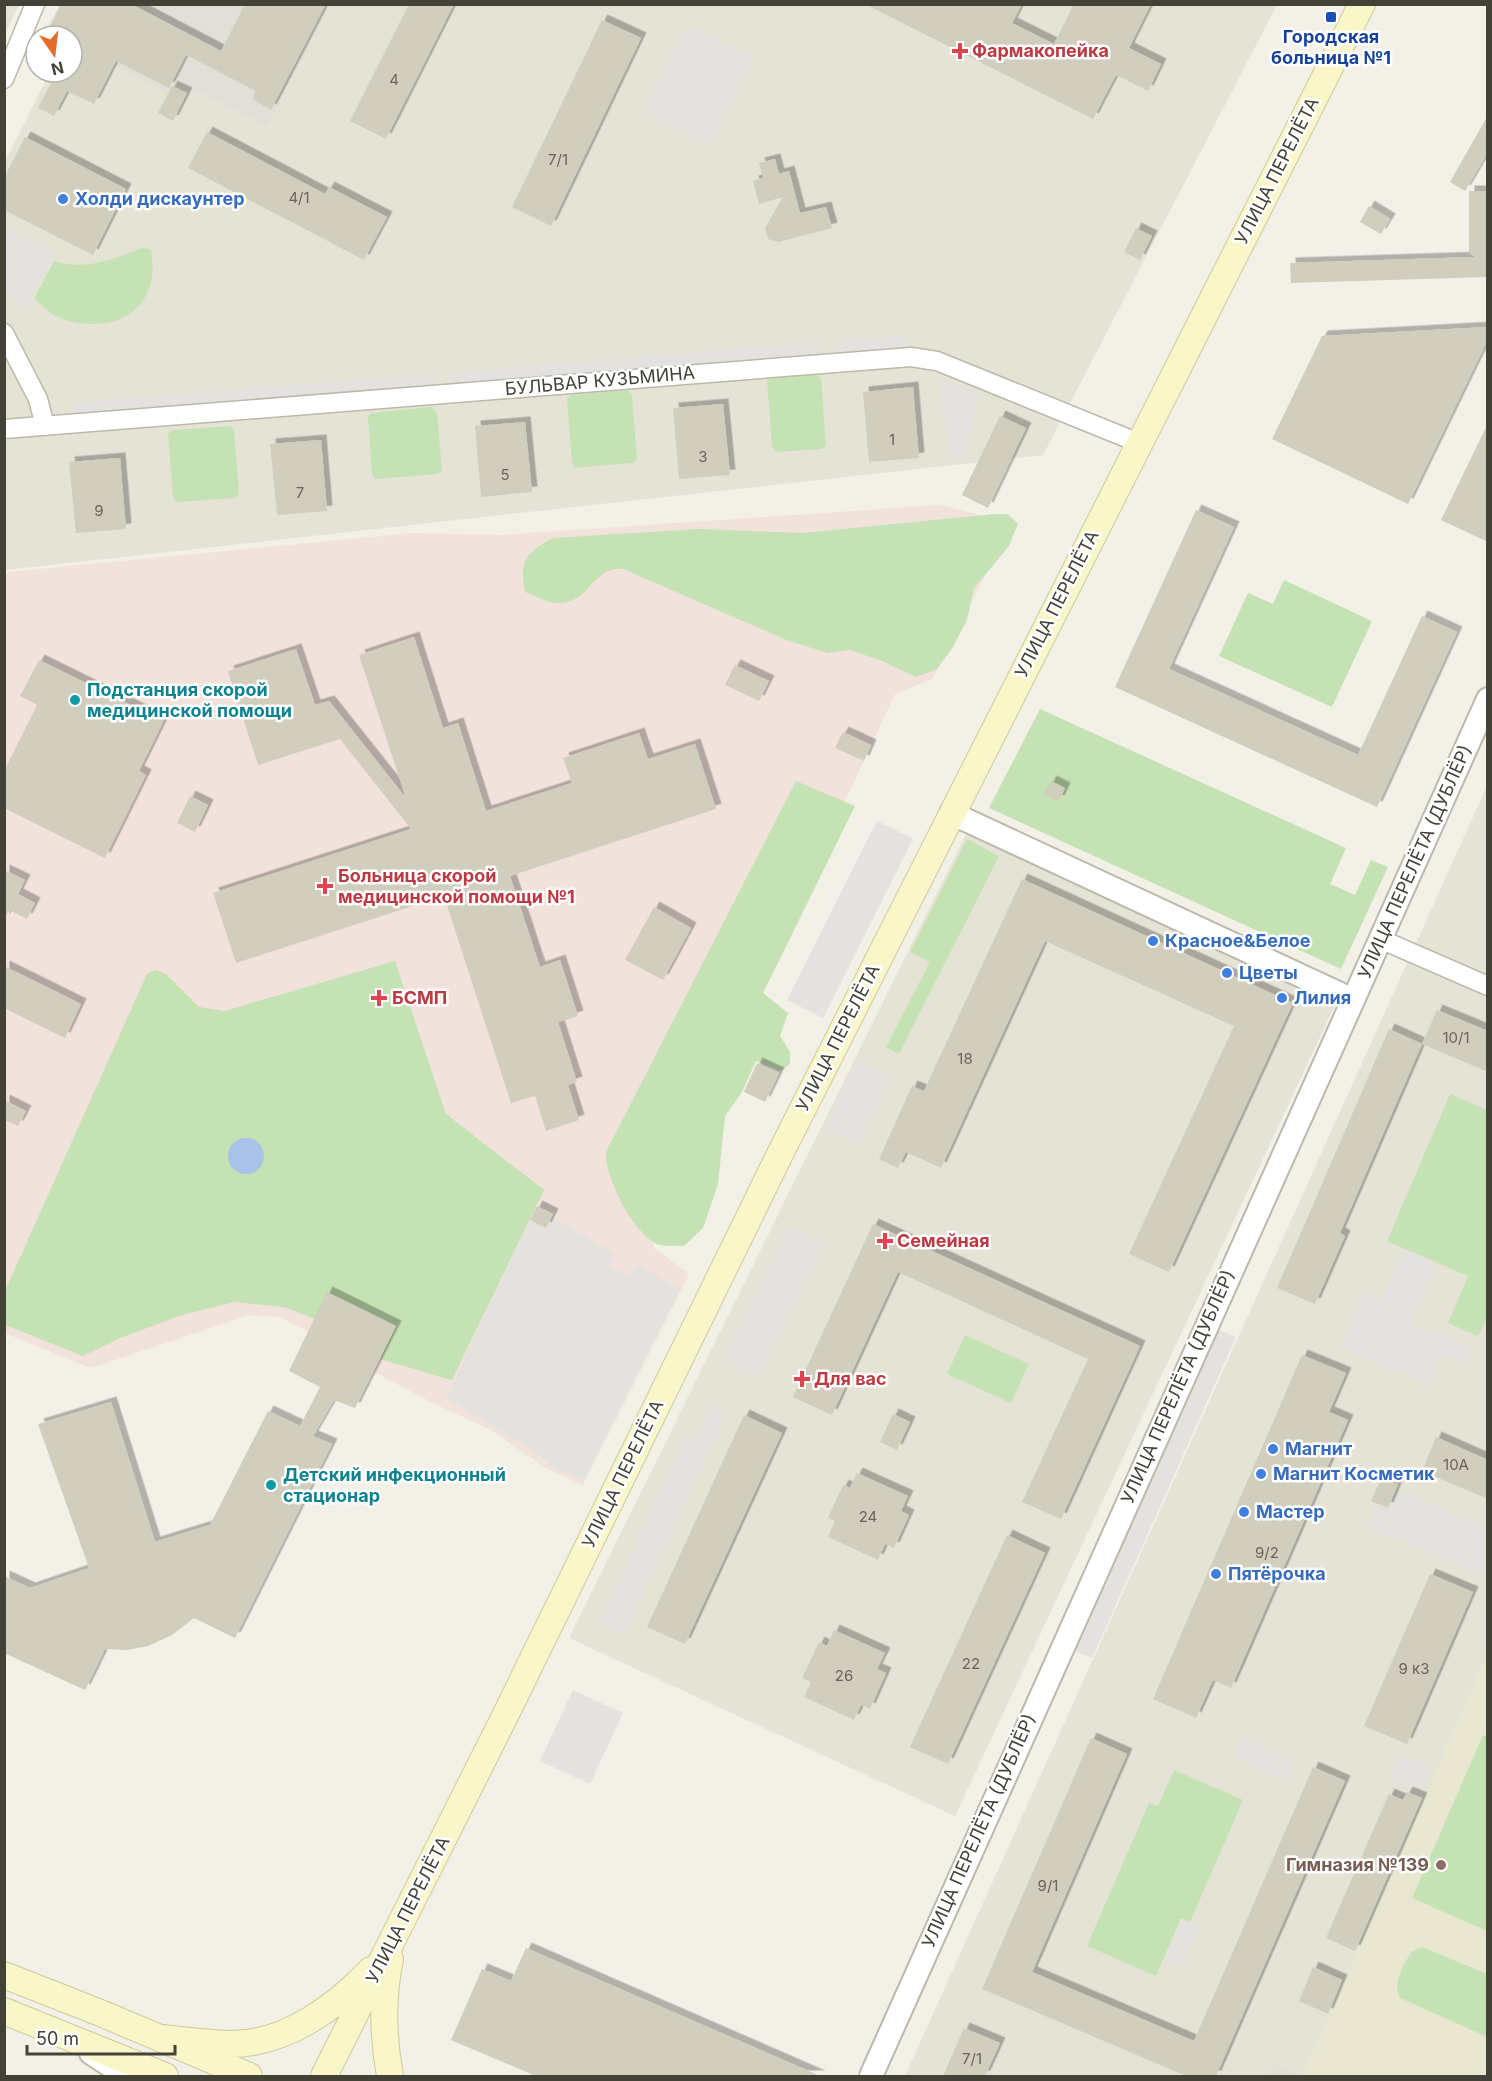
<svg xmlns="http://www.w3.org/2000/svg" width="1492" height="2081" font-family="Inter,sans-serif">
  <defs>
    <filter id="shadow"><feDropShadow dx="5.5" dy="-5.5" stdDeviation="0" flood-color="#0004"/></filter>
  </defs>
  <rect width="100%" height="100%" fill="#f2f0e7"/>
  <path fill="#e5e3d5" d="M 5,4 L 19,5 L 5,34 L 4,5 Z
    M 84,5 L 1277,5 L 1043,455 L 5,570 L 4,164 L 50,72 L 72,72 L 72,36 Z
    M 1487,786 L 1487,2076 L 905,2076 Z
    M 967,832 L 1336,1003 L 955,1816 L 569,1638 Z"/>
  <path fill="#e1dfd8" d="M 60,5 L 330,5 L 267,126 L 175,79 L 167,93 L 72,43 L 72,36 L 58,36 L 46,30 Z
    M 1273,2064 L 1302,2076 L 1267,2076 Z"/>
  <path fill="#e9e7d2" d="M 1487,1655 L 1487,2076 L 1302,2076 Z"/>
  <path fill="#f1e2db" d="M 940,505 L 1012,523 L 932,679 L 895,694 L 649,1222 L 654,1248 L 689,1274 L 583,1485 L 546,1468 L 489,1429 L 435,1404 L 334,1351 L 305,1330 L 280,1317 L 249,1315 L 91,1368 L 5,1333 L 4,579 L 8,572 L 413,533 L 502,535 Z"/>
  <path fill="#c4e2b3" d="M 144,247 L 151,250 C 162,311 113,337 60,318 C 51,315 42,305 34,299 L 54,261 C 87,271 113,259 144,247 Z
    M 815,373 L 821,378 L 826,446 L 821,449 L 776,452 L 772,447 L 767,380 L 772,377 Z
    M 628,390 L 632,395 L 637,460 L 632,463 L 575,468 L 572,463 L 567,398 L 572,395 Z
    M 431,407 L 437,413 L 442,471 L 437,474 L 375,479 L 372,474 L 368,416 L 372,413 Z
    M 231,426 L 234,431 L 239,494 L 234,498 L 176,502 L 173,497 L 168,434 L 173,430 Z
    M 995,514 L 1008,514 L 1018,524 L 1009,546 L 974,588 L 967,620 L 953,647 L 937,669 L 916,677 L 882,661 L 850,650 L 828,653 L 789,641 L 623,569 C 591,566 591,605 556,603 C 547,603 534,595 525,592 C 519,561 526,552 553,538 L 699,529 L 802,533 Z
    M 1284,580 L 1372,621 L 1332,707 L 1219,656 L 1248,593 L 1273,604 Z
    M 1040,709 L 1346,848 L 1330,884 L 1355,895 L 1371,860 L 1388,867 L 1341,969 L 989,808 Z
    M 796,781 L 855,806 L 763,993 L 788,1013 L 780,1036 L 790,1052 L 790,1064 L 780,1071 L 756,1061 L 742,1092 L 725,1116 L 718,1184 L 703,1228 L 684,1246 C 677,1245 667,1247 660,1245 C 635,1237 604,1177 606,1152 Z
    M 967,839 L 999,856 L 899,1054 L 886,1047 L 930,962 L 910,952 Z
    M 395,961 L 446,1114 L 544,1190 L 452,1380 L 355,1352 L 325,1323 L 284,1307 L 234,1302 L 182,1315 L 120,1338 L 83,1356 L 5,1325 L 5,1291 L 147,974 L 156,970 L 166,974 L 199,1007 L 224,1011 Z
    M 1450,1094 L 1487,1110 L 1488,1315 L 1478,1336 L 1448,1323 L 1468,1276 L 1387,1241 Z
    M 965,1335 L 1029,1364 L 1011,1403 L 947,1374 Z
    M 1483,1735 L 1488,1737 L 1487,1931 L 1412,1898 Z
    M 1174,1770 L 1243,1800 L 1190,1922 L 1181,1918 L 1156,1976 L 1087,1946 L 1149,1803 L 1158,1806 Z
    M 1422,1947 L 1487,1974 L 1487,2037 L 1400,1998 C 1392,1984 1403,1964 1412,1952 Z"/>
  <path fill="#e3e2de" d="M 687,24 L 754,57 L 710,146 L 643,112 Z
    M 4,228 L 54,253 L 27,306 L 5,295 Z
    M 907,336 L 908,351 L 837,357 L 836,341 Z
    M 822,342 L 823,358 L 450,388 L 449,373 Z
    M 436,374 L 437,389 L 73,419 L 72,403 Z
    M 941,379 L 977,393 L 974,422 L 963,458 L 948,459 Z
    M 877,821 L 913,839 L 823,1018 L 787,1000 Z
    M 857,1060 L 892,1078 L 859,1144 L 825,1126 Z
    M 552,1217 L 616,1254 L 610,1266 L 630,1276 L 637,1264 L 680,1289 L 584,1480 L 551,1466 L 537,1453 L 446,1398 L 530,1220 L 546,1228 Z
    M 790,1226 L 825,1243 L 758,1378 L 723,1360 Z
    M 1404,1250 L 1436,1264 L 1411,1323 L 1472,1349 L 1466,1364 L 1442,1354 L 1429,1385 L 1340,1347 L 1363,1293 L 1382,1300 Z
    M 1219,1330 L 1236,1337 L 1092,1658 L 1075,1651 Z
    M 711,1407 L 726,1414 L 624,1635 L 599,1624 L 684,1438 L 694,1442 Z
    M 1397,1490 L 1487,1529 L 1487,1571 L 1485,1577 L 1366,1526 L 1375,1504 L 1388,1509 Z
    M 573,1690 L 623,1713 L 590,1784 L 540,1761 Z
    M 1243,1738 L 1296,1761 L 1287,1780 L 1234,1757 Z
    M 1398,1755 L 1431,1769 L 1421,1791 L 1389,1777 Z
    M 1181,1919 L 1199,1927 L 1182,1967 L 1164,1959 Z"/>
  <path fill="#a8c2e9" d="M228 1156a18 18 0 1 1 36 0a18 18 0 1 1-36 0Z"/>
  <path fill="#d2cebd" filter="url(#shadow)" d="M 61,4 L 131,4 L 221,51 L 245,4 L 326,4 L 271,110 L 252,99 L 256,91 L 186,55 L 169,88 L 116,61 L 94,104 L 67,91 L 54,116 L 38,108 L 57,72 L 72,72 L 72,36 L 50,27 Z
    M 409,4 L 454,4 L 386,139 L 350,121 Z
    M 865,4 L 1022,4 L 1012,23 L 1054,44 L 1074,4 L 1151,4 L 1129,48 L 1161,64 L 1148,91 L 1116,75 L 1093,119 Z
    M 602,20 L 641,38 L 551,226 L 512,207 Z
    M 172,86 L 187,93 L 173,121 L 158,113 Z
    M 1488,115 L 1488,152 L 1465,191 L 1450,182 Z
    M 207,132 L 325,194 L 329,187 L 387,217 L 364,260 L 188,168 Z
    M 25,137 L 126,189 L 93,255 L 4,210 L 4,178 Z
    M 775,159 L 779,174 L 789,171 L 800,213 L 826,207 L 832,228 L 779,242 L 768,239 L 765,228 L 783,197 L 759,204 L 753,181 L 763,178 L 759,163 Z
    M 1469,191 L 1488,191 L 1488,277 L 1291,283 L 1290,263 L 1476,257 L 1469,253 Z
    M 1369,206 L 1390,219 L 1381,234 L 1360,222 Z
    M 1136,228 L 1152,236 L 1140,260 L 1124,252 Z
    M 1488,327 L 1488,339 L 1408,504 L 1272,439 L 1322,336 Z
    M 913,387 L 919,458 L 869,462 L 863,392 Z
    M 723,404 L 730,475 L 679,479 L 673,408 Z
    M 1000,416 L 1026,428 L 988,508 L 962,495 Z
    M 525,422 L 532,492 L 481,497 L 475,426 Z
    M 1488,423 L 1488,542 L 1441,520 Z
    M 321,440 L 327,511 L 277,515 L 270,444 Z
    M 120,458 L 126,529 L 76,533 L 69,462 Z
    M 1196,510 L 1234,527 L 1169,669 L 1358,755 L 1422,616 L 1457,632 L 1377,807 L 1115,687 Z
    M 414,637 L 443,728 L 458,723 L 486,811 L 572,783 L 563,758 L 639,733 L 648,759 L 695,744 L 716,809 L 510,876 L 540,967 L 560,960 L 578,1016 L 558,1022 L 577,1082 L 568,1085 L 579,1120 L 546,1131 L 535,1096 L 511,1103 L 444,896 L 236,963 L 213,893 L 411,829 L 340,739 L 258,765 L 228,671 L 296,649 L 315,705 L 329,701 L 406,798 L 359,655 Z
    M 39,660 L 149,714 L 150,711 L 165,718 L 139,771 L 146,775 L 105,858 L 4,808 L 4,771 L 37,705 L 20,696 Z
    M 735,665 L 769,681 L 759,701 L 725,685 Z
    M 843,732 L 871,745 L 864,761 L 835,748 Z
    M 1051,781 L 1065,788 L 1059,801 L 1044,795 Z
    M 190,796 L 208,805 L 195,832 L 177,823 Z
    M 4,870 L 25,880 L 18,894 L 35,903 L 27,919 L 9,910 L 4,920 Z
    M 1022,879 L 1293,1003 L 1169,1272 L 1129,1254 L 1234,1026 L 1045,941 L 941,1168 L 906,1152 L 898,1168 L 879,1159 L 912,1086 L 924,1091 Z
    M 654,907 L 691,928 L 663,980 L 625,960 Z
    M 4,966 L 81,1004 L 65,1038 L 4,1008 Z
    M 1437,1010 L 1488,1031 L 1488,1072 L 1422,1044 Z
    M 1389,1029 L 1422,1044 L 1340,1233 L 1345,1236 L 1315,1304 L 1277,1288 Z
    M 757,1063 L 779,1073 L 765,1102 L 744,1092 Z
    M 4,1100 L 26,1111 L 18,1126 L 4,1120 Z
    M 537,1206 L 553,1214 L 546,1228 L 530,1220 Z
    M 873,1224 L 1140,1346 L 1061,1519 L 1022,1502 L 1088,1359 L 898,1272 L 832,1415 L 793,1397 Z
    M 327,1292 L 396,1326 L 355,1408 L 334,1400 L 313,1436 L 332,1444 L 235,1638 L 194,1618 L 172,1635 L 148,1646 L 127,1650 L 105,1649 L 85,1690 L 4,1653 L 4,1576 L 30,1588 L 89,1568 L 38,1424 L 111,1402 L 155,1542 L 210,1525 L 268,1411 L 300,1426 L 320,1387 L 289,1371 Z
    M 1302,1355 L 1346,1373 L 1329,1412 L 1348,1420 L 1231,1688 L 1213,1680 L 1196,1718 L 1153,1699 Z
    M 893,1414 L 910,1422 L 897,1450 L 880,1442 Z
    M 744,1415 L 782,1433 L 685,1644 L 647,1627 Z
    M 1436,1437 L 1488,1460 L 1488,1499 L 1422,1471 Z
    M 857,1473 L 908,1496 L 901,1511 L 909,1515 L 894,1548 L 885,1544 L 878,1560 L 828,1537 L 835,1521 L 828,1518 L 843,1485 L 850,1488 Z
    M 1382,1477 L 1398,1484 L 1388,1508 L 1371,1501 Z
    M 1007,1535 L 1045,1553 L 948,1764 L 910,1747 Z
    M 1430,1574 L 1473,1592 L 1407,1744 L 1364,1726 Z
    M 834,1630 L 885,1653 L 877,1669 L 886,1673 L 870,1709 L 861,1705 L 854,1720 L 804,1697 L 811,1682 L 802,1678 L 819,1642 L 827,1646 Z
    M 1091,1738 L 1127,1754 L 1032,1972 L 1194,2041 L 1313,1767 L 1345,1781 L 1216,2076 L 1186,2076 L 982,1989 Z
    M 1407,1792 L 1422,1798 L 1355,1951 L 1326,1938 L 1389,1794 L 1403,1800 Z
    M 526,1948 L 820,2076 L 536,2076 L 451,2040 L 482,1969 L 511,1981 Z
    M 1313,1967 L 1342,1980 L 1328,2014 L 1299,2001 Z
    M 964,2028 L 1000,2043 L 985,2076 L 943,2076 Z"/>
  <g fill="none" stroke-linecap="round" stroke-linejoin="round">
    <g stroke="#bcb9aa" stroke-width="21">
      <path id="minor" d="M 4,79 L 35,4
        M 4,333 L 38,399 L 45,426
        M 4,429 L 911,357 L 937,361 L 1139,443
        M 1380,939 L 1488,986"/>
    </g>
    <g stroke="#bcb9aa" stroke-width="26">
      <path id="tertiary" d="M 951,813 L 1353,1000
        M 91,2053 L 126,2076
        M 871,2076 L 1488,699"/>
    </g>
    <g stroke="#cdca9a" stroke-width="28">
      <path id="secondary" d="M 390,1959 C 382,1997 383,2038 390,2076
        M 4,1975 L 103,2014 L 249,2076
        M 4,2011 L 165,2076
        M 162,2038 C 185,2040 208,2044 231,2044 C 285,2044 335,2008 371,1970
        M 324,2076 L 506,1714 L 780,1154 L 1362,4"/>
    </g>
    <use href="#minor" stroke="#fff" stroke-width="18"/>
    <use href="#tertiary" stroke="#fff" stroke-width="22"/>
    <use href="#secondary" stroke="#f9f7c9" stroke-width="26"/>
  </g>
  <rect fill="#1a4fb4" stroke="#fff" stroke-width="2" x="1325" y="11" width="12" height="12" rx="3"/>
  <g fill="#e0444e" stroke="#fff" stroke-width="2">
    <path d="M957 42h6v6h6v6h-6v6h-6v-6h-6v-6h6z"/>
    <path d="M322 877h6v6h6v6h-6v6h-6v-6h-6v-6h6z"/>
    <path d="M376 989h6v6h6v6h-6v6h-6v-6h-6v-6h6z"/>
    <path d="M882 1232h6v6h6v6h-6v6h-6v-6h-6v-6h6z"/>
    <path d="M799 1370h6v6h6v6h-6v6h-6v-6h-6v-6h6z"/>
  </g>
  <g fill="#3f7fe0" stroke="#fff" stroke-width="2">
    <circle cx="63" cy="199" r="6"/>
    <circle cx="1153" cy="941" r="6"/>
    <circle cx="1227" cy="973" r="6"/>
    <circle cx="1282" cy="998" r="6"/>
    <circle cx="1273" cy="1449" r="6"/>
    <circle cx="1261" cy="1474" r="6"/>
    <circle cx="1244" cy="1512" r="6"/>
    <circle cx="1216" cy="1574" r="6"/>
  </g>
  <g fill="#0f9aa8" stroke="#fff" stroke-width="2">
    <circle cx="75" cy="700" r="6"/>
    <circle cx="271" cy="1485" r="6"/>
  </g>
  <circle fill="#8d6e63" stroke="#fff" stroke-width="2" cx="1441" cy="1865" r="6"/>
  <g text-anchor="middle" stroke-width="5" stroke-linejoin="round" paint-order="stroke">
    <g font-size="15" fill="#686458">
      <text x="394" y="85">4</text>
      <text x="558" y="165">7/1</text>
      <text x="299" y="203">4/1</text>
      <text x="892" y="445">1</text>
      <text x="703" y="462">3</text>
      <text x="505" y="480">5</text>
      <text x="300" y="498">7</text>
      <text x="99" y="516">9</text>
      <text x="1456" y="1043">10/1</text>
      <text x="965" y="1064">18</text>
      <text x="1456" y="1470">10А</text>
      <text x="868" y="1522">24</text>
      <text x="1267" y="1558">9/2</text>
      <text x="971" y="1669">22</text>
      <text x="1414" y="1674">9 к3</text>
      <text x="844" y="1681">26</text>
      <text x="1048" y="1891">9/1</text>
      <text x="972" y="2064">7/1</text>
    </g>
    <g font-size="18" font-weight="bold" fill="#164399" stroke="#fff">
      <text x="1331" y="43">Городская<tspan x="1331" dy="21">больница №1</tspan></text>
    </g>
    <g font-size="18" font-weight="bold" fill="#be3a42" stroke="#fff" text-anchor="start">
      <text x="972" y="57">Фармакопейка</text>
      <text x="338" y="882">Больница скорой<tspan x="338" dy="21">медицинской помощи №1</tspan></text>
      <text x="392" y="1004">БСМП</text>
      <text x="897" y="1247">Семейная</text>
      <text x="814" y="1385">Для вас</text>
    </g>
    <g font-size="18" fill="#444136" stroke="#fff">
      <text transform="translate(1277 171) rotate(-63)" y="6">УЛИЦА ПЕРЕЛЁТА</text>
      <text transform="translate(600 381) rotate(-5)" y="6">БУЛЬВАР КУЗЬМИНА</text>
      <text transform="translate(1057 604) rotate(-63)" y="6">УЛИЦА ПЕРЕЛЁТА</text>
      <text transform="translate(1415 862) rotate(-66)" y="6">УЛИЦА ПЕРЕЛЁТА (ДУБЛЁР)</text>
      <text transform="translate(838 1038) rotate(-63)" y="6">УЛИЦА ПЕРЕЛЁТА</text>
      <text transform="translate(1178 1387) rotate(-66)" y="6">УЛИЦА ПЕРЕЛЁТА (ДУБЛЁР)</text>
      <text transform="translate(623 1474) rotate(-64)" y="6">УЛИЦА ПЕРЕЛЁТА</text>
      <text transform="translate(979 1831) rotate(-66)" y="6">УЛИЦА ПЕРЕЛЁТА (ДУБЛЁР)</text>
      <text transform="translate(408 1910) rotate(-63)" y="6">УЛИЦА ПЕРЕЛЁТА</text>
    </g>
    <g font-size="18" font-weight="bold" fill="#366cbe" stroke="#fff" text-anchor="start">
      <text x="75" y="205">Холди дискаунтер</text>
      <text x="1165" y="947">Красное&amp;Белое</text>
      <text x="1239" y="979">Цветы</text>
      <text x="1294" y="1004">Лилия</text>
      <text x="1285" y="1455">Магнит</text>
      <text x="1273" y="1480">Магнит Косметик</text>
      <text x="1256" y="1518">Мастер</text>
      <text x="1228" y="1580">Пятёрочка</text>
    </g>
    <g font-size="18" font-weight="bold" fill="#0d838f" stroke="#fff" text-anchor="start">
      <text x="87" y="696">Подстанция скорой<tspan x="87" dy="21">медицинской помощи</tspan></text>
      <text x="283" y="1481">Детский инфекционный<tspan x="283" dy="21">стационар</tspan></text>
    </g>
    <g font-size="18" font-weight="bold" fill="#785e54" stroke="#fff" text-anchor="end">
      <text x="1429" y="1871">Гимназия №139</text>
    </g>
  </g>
  <rect width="1492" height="2081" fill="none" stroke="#444136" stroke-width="12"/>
  <g transform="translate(54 54) rotate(166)"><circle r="28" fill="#ffffff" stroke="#b4b3af" stroke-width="1.5"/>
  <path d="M0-4.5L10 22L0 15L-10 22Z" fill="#e56b2a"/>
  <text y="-9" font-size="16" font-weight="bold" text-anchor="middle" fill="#444136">N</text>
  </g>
  <path d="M27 2045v9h148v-9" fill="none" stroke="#444136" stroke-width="3"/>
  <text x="36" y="2045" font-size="18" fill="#444136" stroke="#ffffff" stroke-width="4.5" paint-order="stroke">50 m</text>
</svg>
